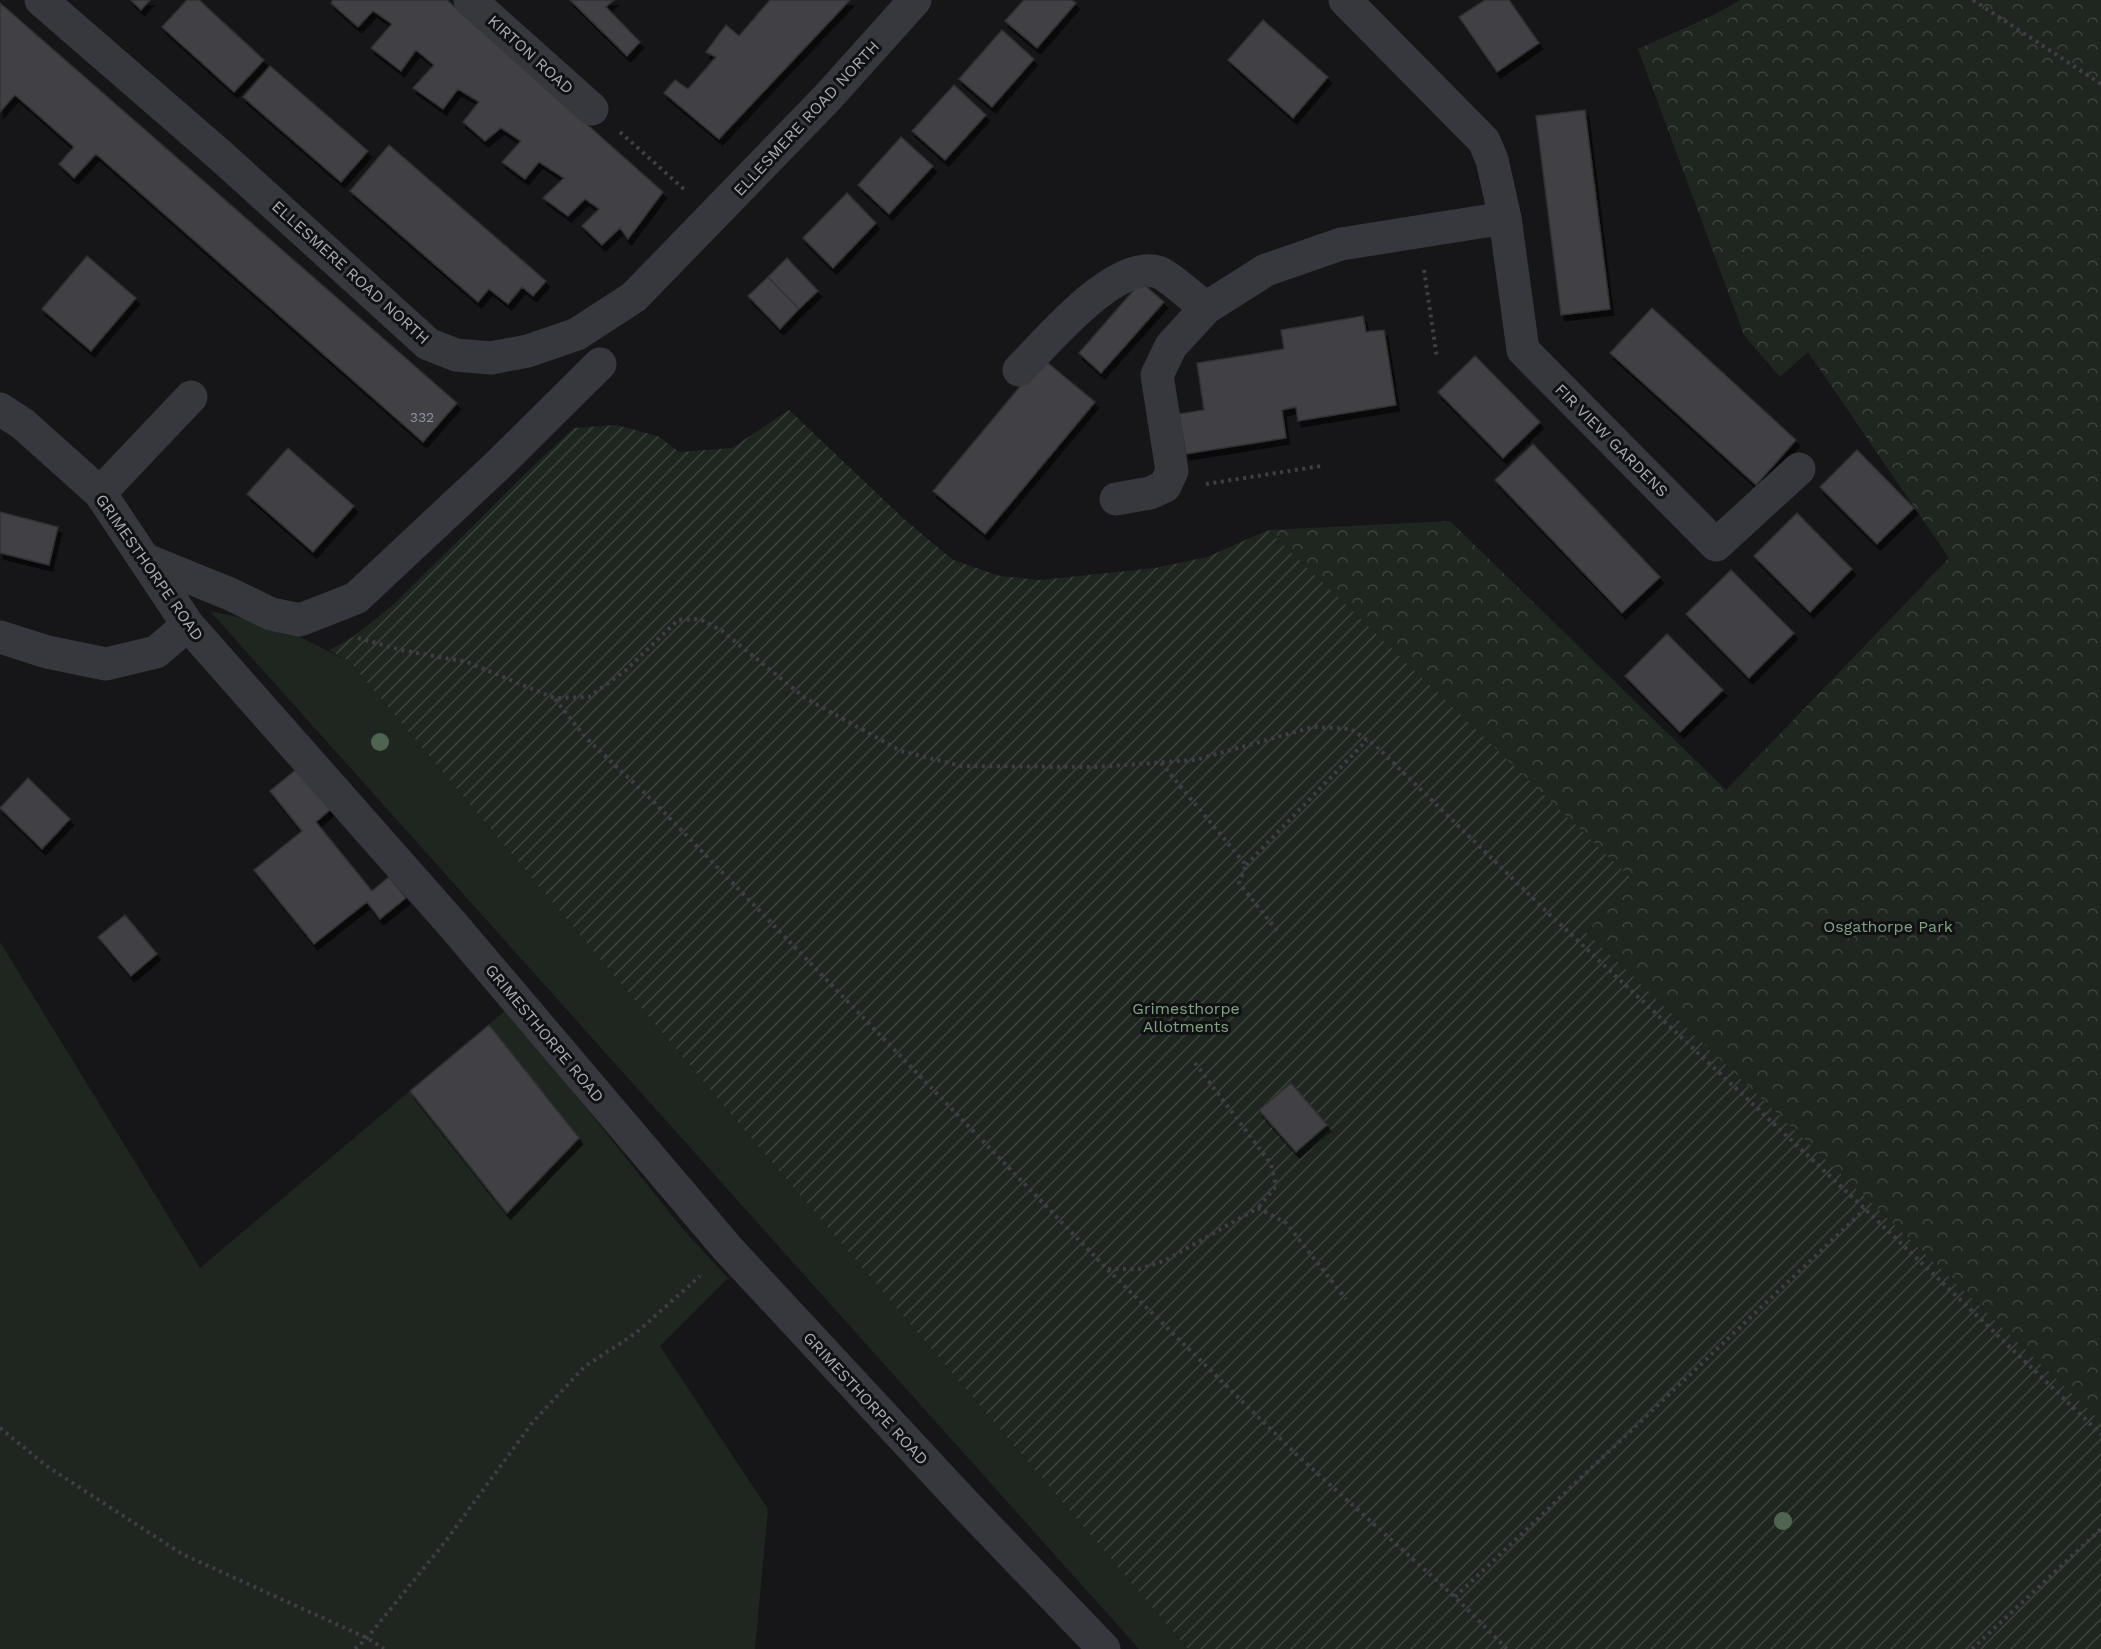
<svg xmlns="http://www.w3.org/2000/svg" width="2101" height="1649" font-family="'Work Sans',sans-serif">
  <defs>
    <pattern id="forest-crowns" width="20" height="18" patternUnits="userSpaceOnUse" patternTransform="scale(1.5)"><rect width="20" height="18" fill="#1e261f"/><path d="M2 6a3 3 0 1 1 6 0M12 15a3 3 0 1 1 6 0" fill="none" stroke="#3c433d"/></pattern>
    <pattern id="garden-furrows" width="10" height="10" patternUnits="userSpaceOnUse" patternTransform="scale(1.5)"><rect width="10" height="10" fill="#1e261f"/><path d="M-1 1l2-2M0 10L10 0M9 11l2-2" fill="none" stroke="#3c433d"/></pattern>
    <filter id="shadow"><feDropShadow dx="3.5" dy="6" stdDeviation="0" flood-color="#0009"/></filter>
  </defs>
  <rect width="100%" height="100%" fill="#161618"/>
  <path fill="#1e261f" d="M 210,611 L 278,626 L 350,662 L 740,1125 L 1188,1649 L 1139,1649 Z
    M 0,942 L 200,1268 L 507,1009 L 682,1228 L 728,1278 L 660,1346 L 768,1509 L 755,1649 L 0,1649 Z"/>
  <path fill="url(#forest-crowns)" d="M 1741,0 L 2101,0 L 2101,1421 L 1586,932 L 1634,882 L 1268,530 L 1450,521 L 1726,790 L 1949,558 L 1808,352 L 1780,377 L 1744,335 L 1638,49 L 1707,18 Z"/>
  <path fill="url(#garden-furrows)" d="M 789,410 L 904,519 L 953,560 L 1000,576 L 1040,580 L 1155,568 L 1207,557 L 1268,530 L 1635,882 L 1586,932 L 2101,1421 L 2101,1649 L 1188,1649 L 740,1125 L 350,662 L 329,650 L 353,637 L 393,605 L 531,468 L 574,428 L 616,425 L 658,436 L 679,452 L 732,448 Z"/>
  <path fill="#404145" stroke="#303034" stroke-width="1.5" filter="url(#shadow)" d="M 131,0 L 150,0 L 141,10 Z
    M 187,0 L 199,0 L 264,60 L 234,92 L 162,27 Z
    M 333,0 L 447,0 L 663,192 L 628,239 L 620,228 L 602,245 L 582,226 L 599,209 L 585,199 L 568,216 L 543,198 L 564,178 L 539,162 L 525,179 L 502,162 L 521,141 L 501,128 L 485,141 L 463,122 L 479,102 L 458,89 L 443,109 L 413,88 L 434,65 L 416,50 L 401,71 L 371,48 L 392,24 L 373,11 L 358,27 L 331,3 Z
    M 570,0 L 614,0 L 606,7 L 640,42 L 627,56 Z
    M 770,0 L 850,0 L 719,139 L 664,93 L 675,80 L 688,89 L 716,57 L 706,52 L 726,25 L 739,36 Z
    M 1024,0 L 1072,0 L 1076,3 L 1037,48 L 1005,21 Z
    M 1485,0 L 1509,0 L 1539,43 L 1497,72 L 1459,17 Z
    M 0,3 L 457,403 L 423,442 L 96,154 L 74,178 L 59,164 L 74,147 L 15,95 L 0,112 Z
    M 1263,20 L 1328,77 L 1293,118 L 1228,60 Z
    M 1002,30 L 1034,59 L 992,107 L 959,79 Z
    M 270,66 L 368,151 L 341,182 L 243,97 Z
    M 954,85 L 986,115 L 945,160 L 912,131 Z
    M 1585,110 L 1610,309 L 1561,315 L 1536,116 Z
    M 901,137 L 933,166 L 889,214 L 858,185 Z
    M 389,145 L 546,281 L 533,296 L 522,287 L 508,304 L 489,289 L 478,302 L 350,191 Z
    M 847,193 L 876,223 L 833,268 L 803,238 Z
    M 87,256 L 136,298 L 91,351 L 42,309 Z
    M 787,258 L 818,291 L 799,309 L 768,277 Z
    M 768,277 L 799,309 L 780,329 L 748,296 Z
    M 1141,282 L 1164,302 L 1101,373 L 1079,353 Z
    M 1652,308 L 1796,440 L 1756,485 L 1610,353 Z
    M 1363,316 L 1366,332 L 1384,330 L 1396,405 L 1298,421 L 1296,407 L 1282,410 L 1286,438 L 1186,454 L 1179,414 L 1204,410 L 1197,363 L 1284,349 L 1281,330 Z
    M 1475,356 L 1540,422 L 1503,458 L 1438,392 Z
    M 1043,359 L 1095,402 L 985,534 L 933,491 Z
    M 1533,444 L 1660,577 L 1622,613 L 1495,480 Z
    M 288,448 L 354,506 L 313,552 L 247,494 Z
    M 1857,450 L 1914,508 L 1877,544 L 1820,487 Z
    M 0,512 L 58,527 L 49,565 L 0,553 Z
    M 1797,513 L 1852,569 L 1810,612 L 1754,556 Z
    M 1731,570 L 1794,633 L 1749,678 L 1686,614 Z
    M 1667,634 L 1723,690 L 1680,732 L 1625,676 Z
    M 304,763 L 337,804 L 316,822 L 372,891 L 389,877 L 406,898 L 380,919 L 367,902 L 314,944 L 254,870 L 302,831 L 270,791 Z
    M 28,778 L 70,819 L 42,849 L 0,808 Z
    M 125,915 L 157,954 L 131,976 L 98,937 Z
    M 489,1025 L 579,1138 L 507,1213 L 410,1091 Z
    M 1291,1083 L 1327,1125 L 1296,1152 L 1259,1110 Z"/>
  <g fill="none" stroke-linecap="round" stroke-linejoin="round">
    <path stroke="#3d3f44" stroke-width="4" stroke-dasharray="3 4.5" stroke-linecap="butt" d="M 1973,0 L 2101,84
      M 620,132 L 686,191
      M 1424,270 L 1437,358
      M 1206,484 L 1321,466
      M 358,638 L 401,650 L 467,662 L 554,698 L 589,697 L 625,671 L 678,620 L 700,619 L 722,631 L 805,698 L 901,751 L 961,766 L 1096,767 L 1195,760 L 1313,727 L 1351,729 L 1376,746 L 1545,910 L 1865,1209 L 2101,1434
      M 555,699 L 585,737 L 655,803 L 1107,1269 L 1298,1456 L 1455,1597 L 1507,1649
      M 1161,763 L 1246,865 L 1239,883 L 1279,933
      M 1246,865 L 1367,740
      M 1195,1063 L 1271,1164 L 1276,1186 L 1258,1208
      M 1108,1269 L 1140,1269 L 1166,1260 L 1258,1208 L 1286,1223 L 1346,1299
      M 0,1428 L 48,1467 L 182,1554 L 367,1638 L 384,1649
      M 1455,1597 L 1865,1209
      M 355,1649 L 367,1638 L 445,1542 L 532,1423 L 584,1367 L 636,1333 L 700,1276
      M 1972,1649 L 2101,1529"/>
    <path stroke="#37383d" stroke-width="33" d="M 41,0 L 221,156 L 428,344 L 456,355 L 491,358 L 528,351 L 577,334 L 634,297 L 828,97 L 915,0
      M 470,0 L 592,109
      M 1345,0 L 1484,141 L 1492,160 L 1505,218 L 1523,350 L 1716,545 L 1799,469
      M 1019,370 C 1047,342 1115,259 1158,272 C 1168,275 1196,301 1206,308
      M 0,409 L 23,424 L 100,493 L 188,625 L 453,925 L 728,1249 L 964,1503 L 1104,1649
      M 100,493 L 191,397
      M 1116,499 L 1150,493 L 1165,486 L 1172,471 L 1157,375 L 1171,346 L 1206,308 L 1266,270 L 1341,244 L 1505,218
      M 144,559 L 230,594 L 271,614 L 300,620 L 356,598 L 497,466 L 600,364
      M 0,637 L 47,652 L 106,664 L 156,652 L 188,625"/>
  </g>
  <g fill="#506452">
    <circle cx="380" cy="742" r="9"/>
    <circle cx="1783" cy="1521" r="9"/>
  </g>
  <g text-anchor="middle" stroke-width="6" stroke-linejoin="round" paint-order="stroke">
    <g font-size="14" fill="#8e929b">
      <text x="422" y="422">332</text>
    </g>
    <g font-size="16" fill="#a8adb8" stroke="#111113">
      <text transform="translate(531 54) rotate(42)" y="6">KIRTON ROAD</text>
      <text transform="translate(806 118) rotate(-47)" y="6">ELLESMERE ROAD NORTH</text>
      <text transform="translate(351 272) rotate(42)" y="6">ELLESMERE ROAD NORTH</text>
      <text transform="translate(1612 440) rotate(45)" y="6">FIR VIEW GARDENS</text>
      <text transform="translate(150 567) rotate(55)" y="6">GRIMESTHORPE ROAD</text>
      <text transform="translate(545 1033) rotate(50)" y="6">GRIMESTHORPE ROAD</text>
      <text transform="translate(866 1398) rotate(47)" y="6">GRIMESTHORPE ROAD</text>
    </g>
    <g font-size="16" fill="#7fa381" stroke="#111113">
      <text x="1888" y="932">Osgathorpe Park</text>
      <text x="1186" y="1014">Grimesthorpe<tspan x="1186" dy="18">Allotments</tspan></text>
    </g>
  </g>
</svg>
